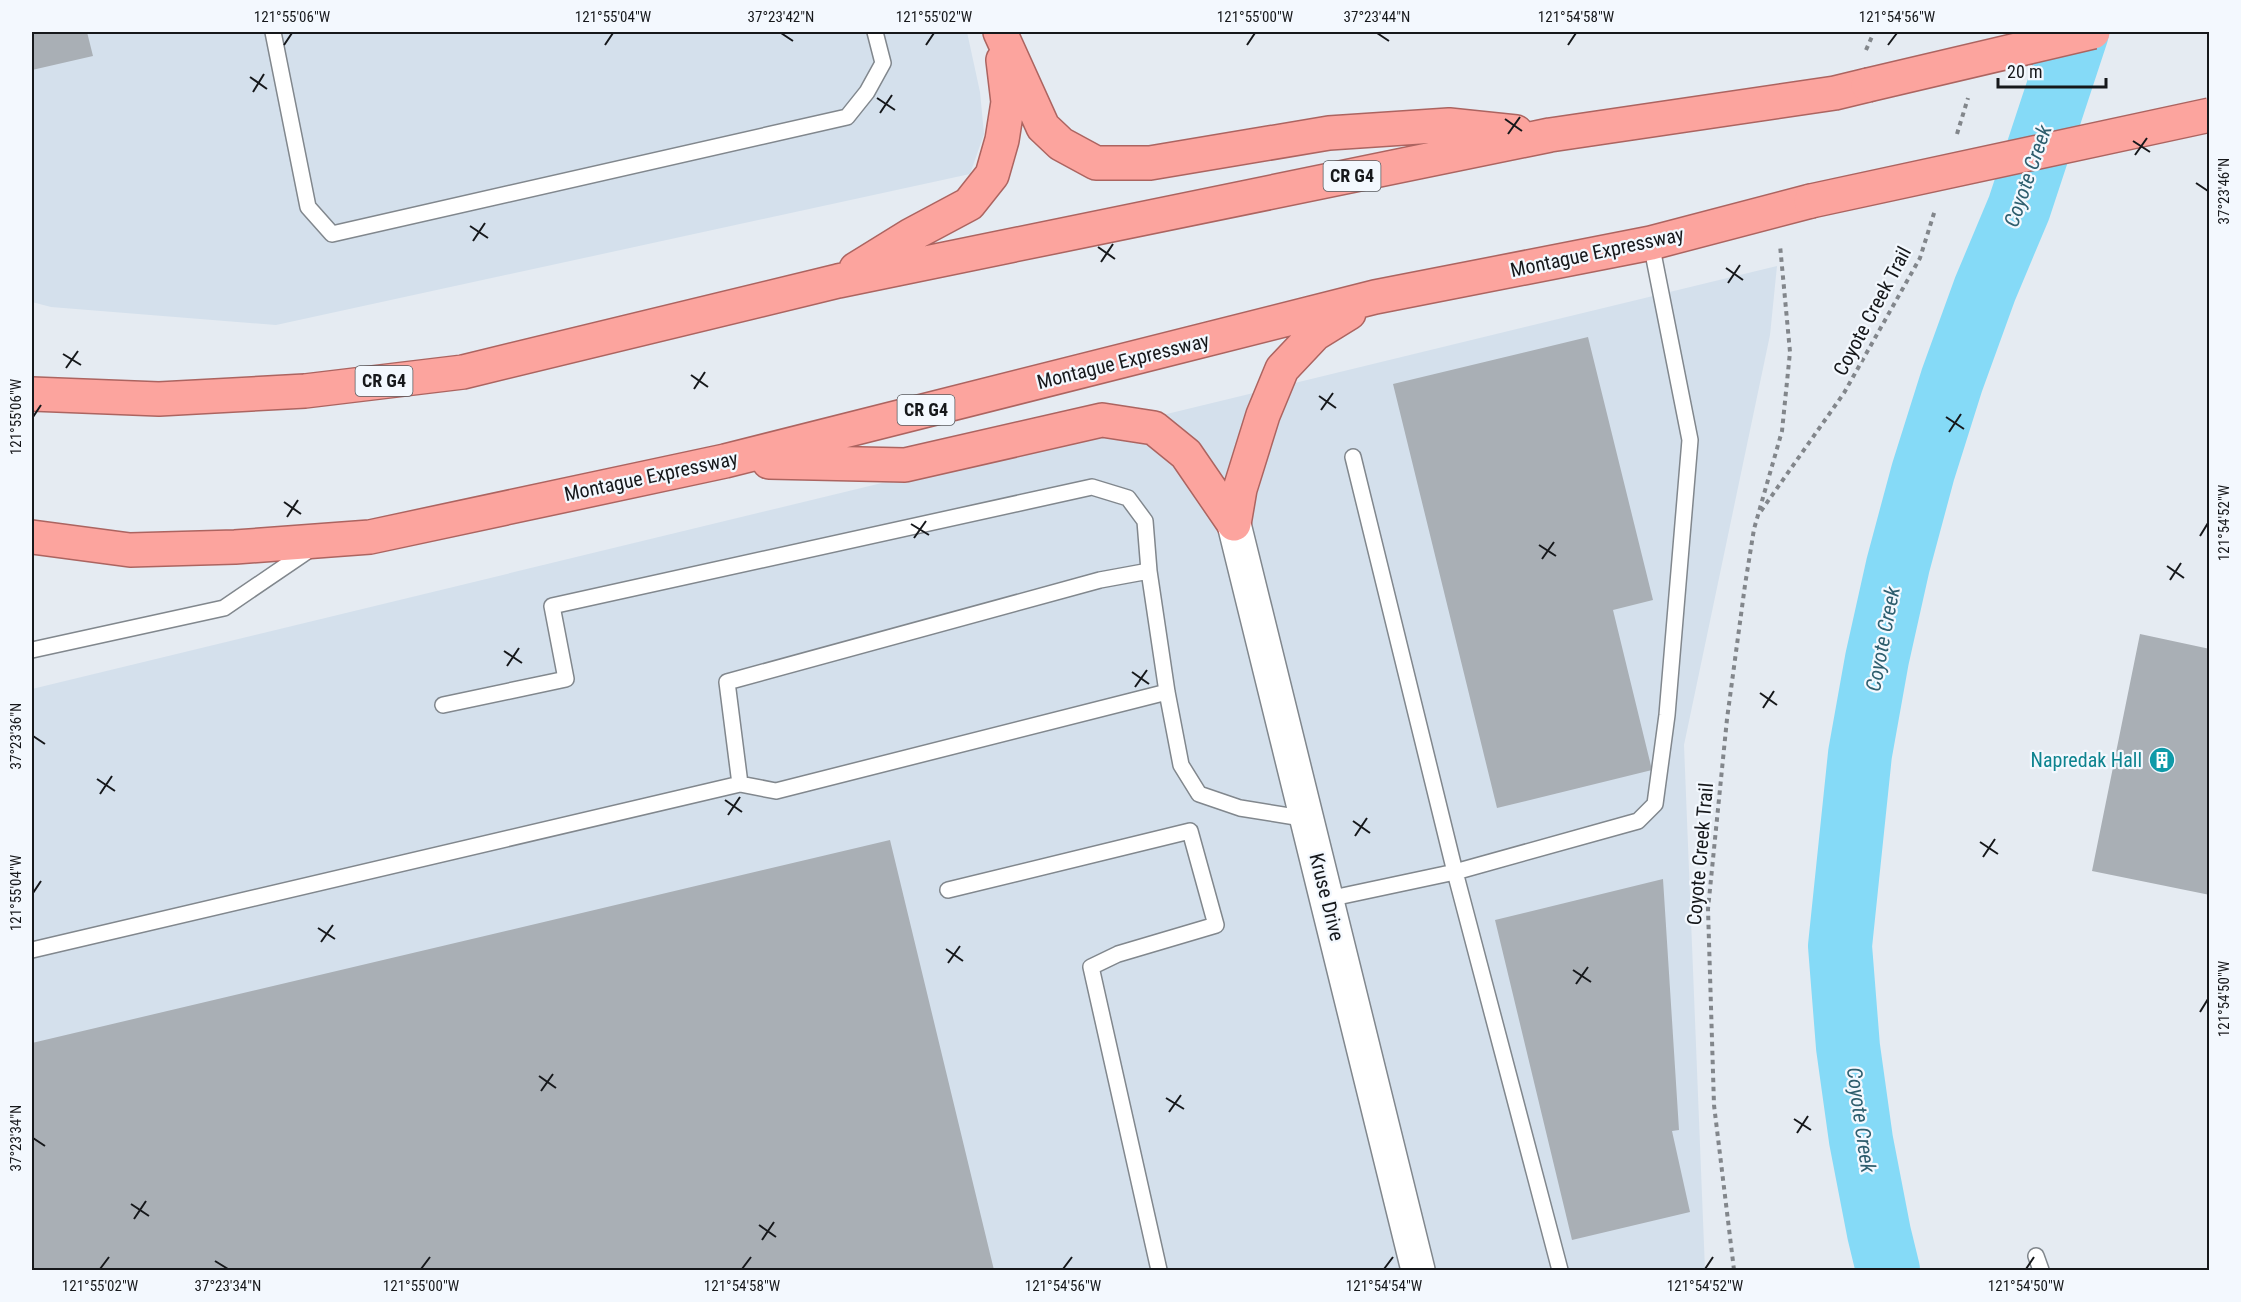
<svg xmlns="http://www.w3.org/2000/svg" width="2241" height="1302" font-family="'Roboto Condensed',sans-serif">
  <rect width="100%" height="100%" fill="#e5ebf2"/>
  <path fill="#d4e0ec" d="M 32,32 L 967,32 L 980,92 L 984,134 L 970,174 L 276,325 L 51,307 L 32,302 Z
    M 1777,266 L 1770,335 L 1684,745 L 1705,1270 L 32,1270 L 32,689 Z"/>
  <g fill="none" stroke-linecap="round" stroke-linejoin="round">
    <path stroke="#85daf7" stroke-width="64" d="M 1888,1270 L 1879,1233 L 1861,1140 L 1848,1047 L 1840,946 L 1860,754 L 1877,659 L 1898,565 L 1923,472 L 1952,380 L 1985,289 L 2019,208 L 2077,32"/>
  </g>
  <path fill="#a9afb5" d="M 32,32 L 87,32 L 93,56 L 32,70 Z
    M 1588,337 L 1653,600 L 1613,610 L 1652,770 L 1497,808 L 1393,384 Z
    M 2140,634 L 2210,649 L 2210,895 L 2092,871 Z
    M 890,840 L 994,1270 L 32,1270 L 32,1043 Z
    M 1663,879 L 1679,1130 L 1672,1131 L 1690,1212 L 1572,1240 L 1495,920 Z"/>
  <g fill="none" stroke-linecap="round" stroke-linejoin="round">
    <g stroke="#81878d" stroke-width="18">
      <path id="service" d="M 273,32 L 308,207 L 332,234 L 847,117 L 867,92 L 883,63 L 875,32
        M 32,650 L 224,608 L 312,548
        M 443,705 L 566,679 L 552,606 L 1092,487 L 1128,498 L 1145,521 L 1149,571
        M 740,784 L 776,791 L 1167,692
        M 948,890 L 1190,831 L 1216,925 L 1118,954 L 1091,967 L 1159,1270
        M 1328,899 L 1455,872 L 1353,457
        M 32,950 L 740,784 L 727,682 L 1100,580 L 1149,571 L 1167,692 L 1181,765 L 1199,794 L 1240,808 L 1308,819
        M 2036,1256 L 2041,1270
        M 1560,1270 L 1455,872 L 1638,821 L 1655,804 L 1667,715 L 1690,440 L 1651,243"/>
    </g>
    <g stroke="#81878d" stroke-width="36">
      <path id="tertiary" d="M 1234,524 L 1418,1270"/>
    </g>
    <g stroke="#ac6460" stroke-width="36">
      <path id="trunk" d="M 1000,32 L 1043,127 L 1061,144 L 1096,163 L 1150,163 L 1329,133 L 1449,125 L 1516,132
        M 856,269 L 911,235 L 969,204 L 992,175 L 1002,140 L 1008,102 L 1003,60
        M 32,394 L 159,399 L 305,391 L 463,372 L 838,281 L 1550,135 L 1835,93 L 1868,85
        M 769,462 L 905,465 L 1102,420 L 1154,428 L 1186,454 L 1234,524
        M 1234,524 L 1240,489 L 1263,415 L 1282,369 L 1315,334 L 1349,313
        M 32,537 L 130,550 L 235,547 L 370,537 L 725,461 L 1375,297 L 1651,243 L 1811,201"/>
    </g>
    <path stroke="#82868b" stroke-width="4" stroke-dasharray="4.5 4.5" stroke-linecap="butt" d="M 1866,50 L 1874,32
      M 1957,134 L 1968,98
      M 1761,511 L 1844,393 L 1920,258 L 1935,210
      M 1734,1270 L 1714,1105 L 1708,909 L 1727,719 L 1745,585 L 1754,529 L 1782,431 L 1790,352 L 1780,245"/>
    <use href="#service" stroke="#fff" stroke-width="15"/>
    <use href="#tertiary" stroke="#fff" stroke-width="33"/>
    <use href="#trunk" stroke="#fca49e" stroke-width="33"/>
    <g stroke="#ac6460" stroke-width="36" stroke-linecap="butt">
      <path id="trunk-bridge" d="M 1868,85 L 2093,32
        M 1811,201 L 2210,115"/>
    </g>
    <use href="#trunk-bridge" stroke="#fca49e" stroke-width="33"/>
  </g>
  <path fill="none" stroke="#16181b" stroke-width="2" d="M 781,33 L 793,41M 1377,33 L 1389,41M 284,45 L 292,33M 605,45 L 613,33M 926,45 L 934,33M 1247,45 L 1255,33M 1568,45 L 1576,33M 1888,45 L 1897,33M 250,77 L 267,89M 253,92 L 264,74M 877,98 L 895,110M 880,113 L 892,95M 1505,119 L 1522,131M 1508,134 L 1520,117M 2133,141 L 2150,152M 2135,155 L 2147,138M 2196,183 L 2208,191M 470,226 L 488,238M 473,241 L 485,223M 1098,247 L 1115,259M 1101,262 L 1113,244M 1726,268 L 1743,280M 1728,283 L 1740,265M 63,354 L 81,365M 66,368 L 78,351M 691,375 L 708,387M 694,389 L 705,372M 1319,396 L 1336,408M 1321,410 L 1333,393M 33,417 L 41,405M 1946,417 L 1964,429M 1949,432 L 1961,414M 284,502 L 301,514M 287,517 L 298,500M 911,524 L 929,535M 2200,536 L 2208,523M 914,538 L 926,521M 1539,545 L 1556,556M 1542,559 L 1554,542M 2167,566 L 2184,578M 2170,580 L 2181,563M 504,651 L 522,663M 507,666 L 519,648M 1132,672 L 1149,684M 1135,687 L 1147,670M 1760,693 L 1777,705M 1763,708 L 1774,691M 33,736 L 45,744M 97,779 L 115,791M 100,794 L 112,776M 725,800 L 742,812M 728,815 L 740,797M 1353,821 L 1370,833M 1355,836 L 1367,818M 1980,842 L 1998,854M 1983,857 L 1995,839M 33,893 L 41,881M 318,928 L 335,939M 321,942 L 333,925M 946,949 L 963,961M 948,963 L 960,946M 1573,970 L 1591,982M 1576,984 L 1588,967M 2200,1012 L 2208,999M 539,1076 L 556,1088M 541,1091 L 553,1074M 1166,1098 L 1184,1109M 1169,1112 L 1181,1095M 1794,1119 L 1811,1130M 1797,1133 L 1808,1116M 33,1138 L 45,1146M 131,1204 L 149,1216M 134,1219 L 146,1201M 759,1225 L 776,1237M 762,1240 L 774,1222M 215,1261 L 228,1269M 100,1269 L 109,1257M 421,1269 L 430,1257M 742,1269 L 751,1257M 1063,1269 L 1072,1257M 1384,1269 L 1393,1257M 1705,1269 L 1713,1257M 2026,1269 L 2034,1257"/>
  <defs>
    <g id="building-disc" transform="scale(1.35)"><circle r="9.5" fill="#0f9aa8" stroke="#f3f8fe"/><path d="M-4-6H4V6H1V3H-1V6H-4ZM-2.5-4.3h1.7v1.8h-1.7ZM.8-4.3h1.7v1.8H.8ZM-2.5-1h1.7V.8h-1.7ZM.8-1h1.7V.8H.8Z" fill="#fff"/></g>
  </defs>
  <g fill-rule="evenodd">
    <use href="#building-disc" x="2162" y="760"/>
  </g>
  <g text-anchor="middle" stroke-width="4.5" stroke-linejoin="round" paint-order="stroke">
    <g fill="#f3f8fe" stroke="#585b5f" stroke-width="1.5">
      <rect x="1323.5" y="161" width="57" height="30" rx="4.5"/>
      <rect x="355.5" y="366" width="57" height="30" rx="4.5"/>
      <rect x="897.5" y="395" width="57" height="30" rx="4.5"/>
    </g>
    <g font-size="18" font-weight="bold" fill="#16181b">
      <text x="1352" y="182">CR G4</text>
      <text x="384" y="387">CR G4</text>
      <text x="926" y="416">CR G4</text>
    </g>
    <g font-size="20" fill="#16181b" stroke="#f3f8fe">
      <text transform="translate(1597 252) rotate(-12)" y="7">Montague Expressway</text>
      <text transform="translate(1872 311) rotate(-62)" y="7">Coyote Creek Trail</text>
      <text transform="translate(1123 361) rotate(-14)" y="7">Montague Expressway</text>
      <text transform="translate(651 476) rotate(-12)" y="7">Montague Expressway</text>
      <text transform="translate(1700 854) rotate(-85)" y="7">Coyote Creek Trail</text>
      <text transform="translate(1327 897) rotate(76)" y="7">Kruse Drive</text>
    </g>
    <g font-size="20" fill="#0d838f" stroke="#f3f8fe" text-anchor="end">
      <text x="2142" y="767">Napredak Hall</text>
    </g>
    <g font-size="21" font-style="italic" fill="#2e5e6e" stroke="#f3f8fe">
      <text transform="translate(2028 176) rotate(-71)" y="7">Coyote Creek</text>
      <text transform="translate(1883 639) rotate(-79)" y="7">Coyote Creek</text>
      <text transform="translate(1861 1120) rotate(82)" y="7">Coyote Creek</text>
    </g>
  </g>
  <rect width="2241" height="1302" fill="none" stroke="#f3f8fe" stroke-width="66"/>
  <path d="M1998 78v9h108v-9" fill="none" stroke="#16181b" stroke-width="3"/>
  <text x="2007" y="78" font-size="18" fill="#16181b" stroke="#f3f8fe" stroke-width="4.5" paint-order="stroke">20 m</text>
  <rect x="33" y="33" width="2175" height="1236" fill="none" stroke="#16181b" stroke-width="2"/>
  <g font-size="15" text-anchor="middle" fill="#16181b">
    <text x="292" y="22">121°55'06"W</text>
    <text x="613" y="22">121°55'04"W</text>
    <text x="781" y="22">37°23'42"N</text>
    <text x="934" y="22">121°55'02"W</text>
    <text x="1255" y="22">121°55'00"W</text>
    <text x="1377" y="22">37°23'44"N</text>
    <text x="1576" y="22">121°54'58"W</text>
    <text x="1897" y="22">121°54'56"W</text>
    <text transform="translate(2224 191) rotate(-90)" y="5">37°23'46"N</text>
    <text transform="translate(16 417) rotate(-90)" y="5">121°55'06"W</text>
    <text transform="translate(2224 523) rotate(-90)" y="5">121°54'52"W</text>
    <text transform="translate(16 736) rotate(-90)" y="5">37°23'36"N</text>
    <text transform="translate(16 893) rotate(-90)" y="5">121°55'04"W</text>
    <text transform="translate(2224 999) rotate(-90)" y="5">121°54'50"W</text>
    <text transform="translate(16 1138) rotate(-90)" y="5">37°23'34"N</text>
    <text x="100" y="1291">121°55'02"W</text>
    <text x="228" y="1291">37°23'34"N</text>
    <text x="421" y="1291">121°55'00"W</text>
    <text x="742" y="1291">121°54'58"W</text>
    <text x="1063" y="1291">121°54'56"W</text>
    <text x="1384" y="1291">121°54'54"W</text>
    <text x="1705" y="1291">121°54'52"W</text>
    <text x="2026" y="1291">121°54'50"W</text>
  </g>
</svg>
